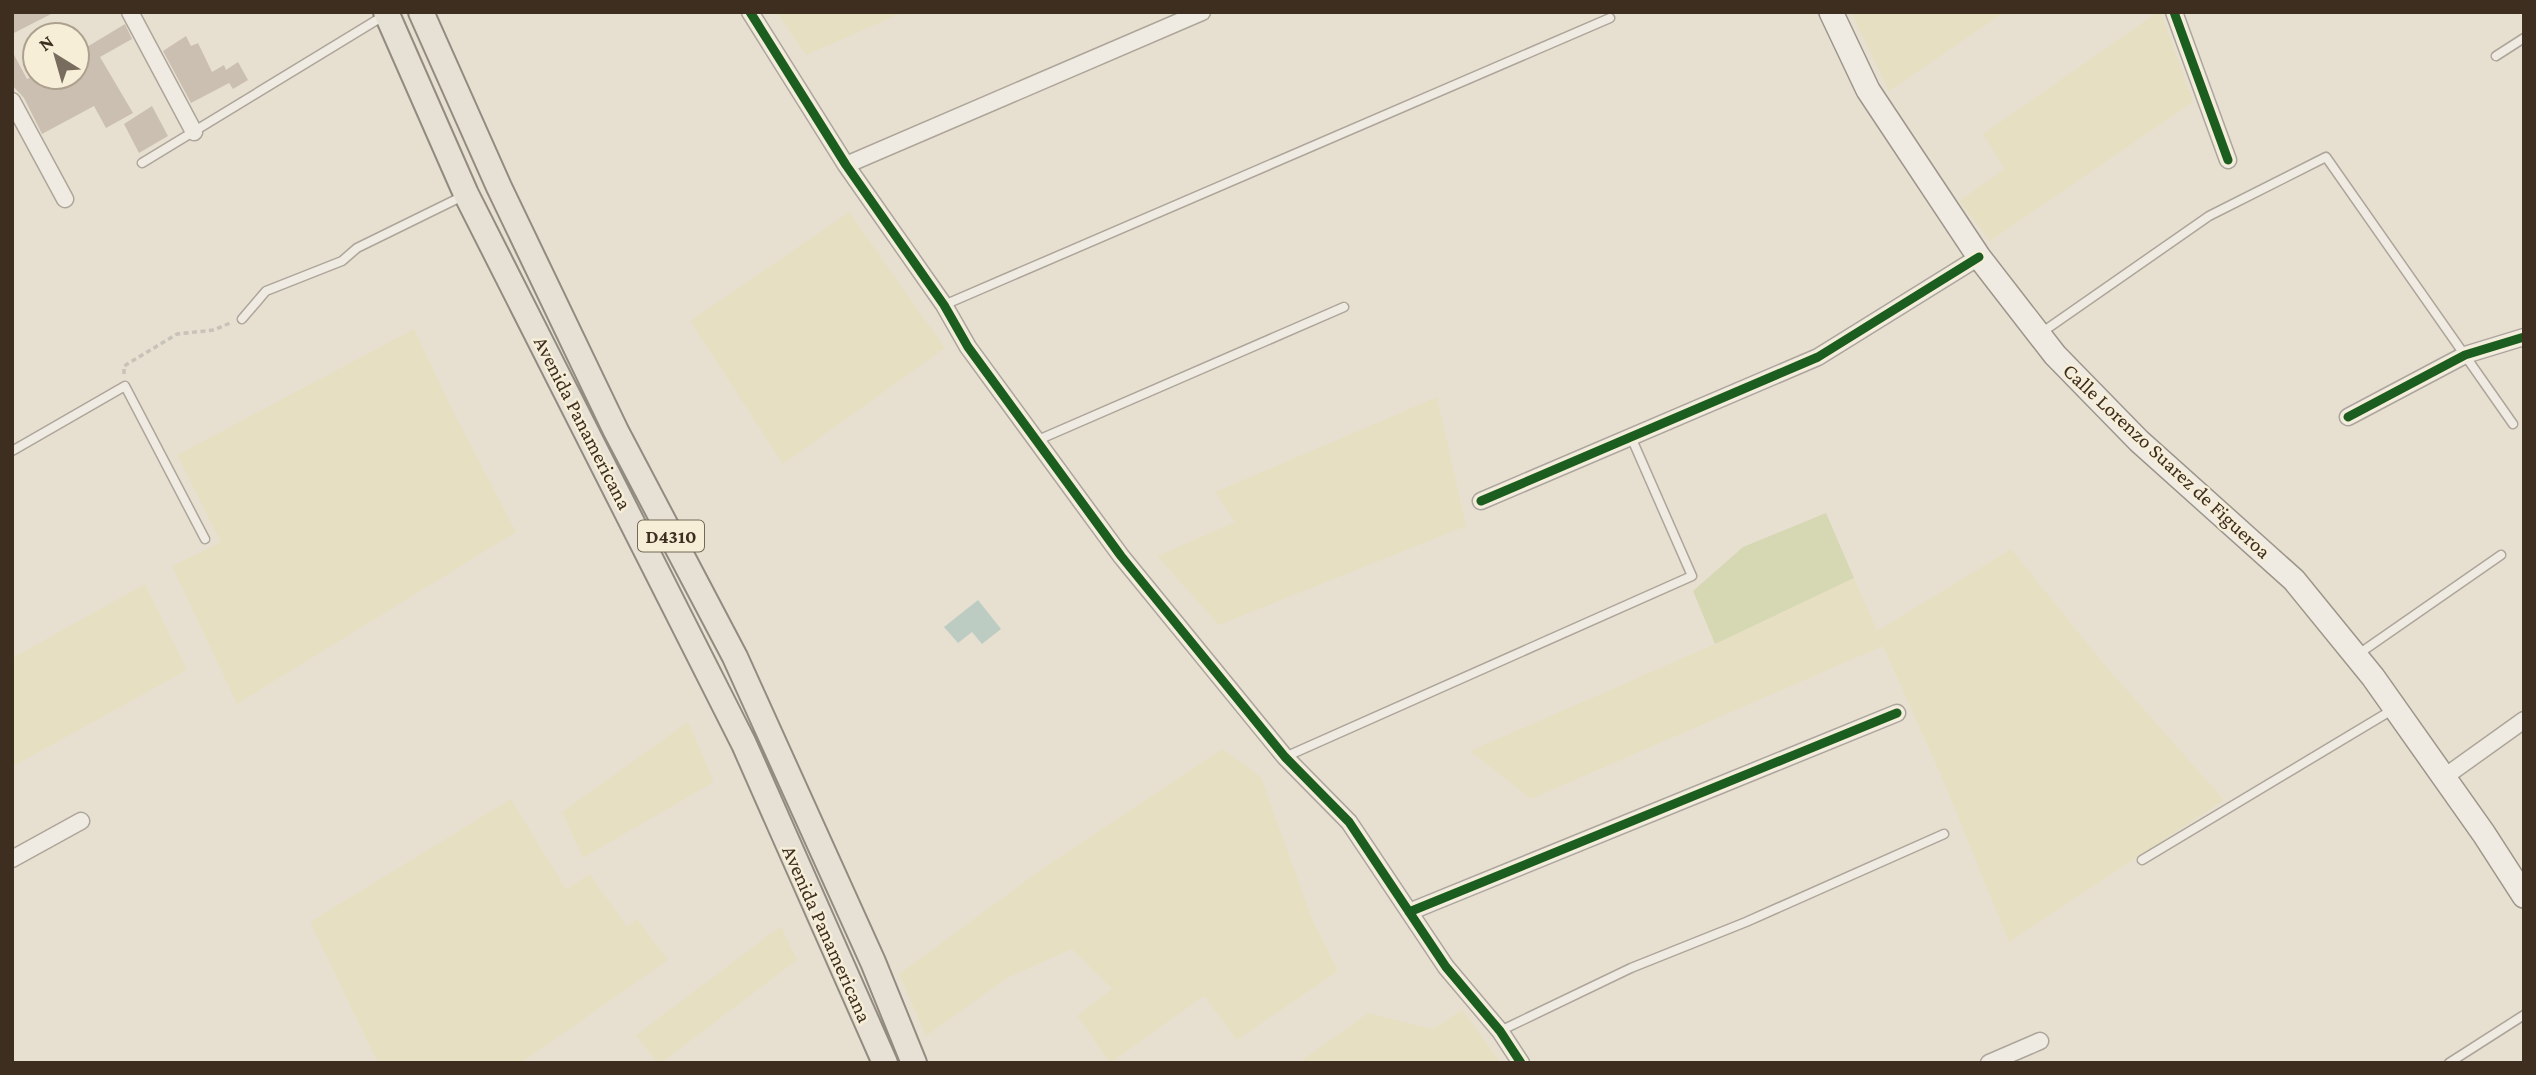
<svg xmlns="http://www.w3.org/2000/svg" width="2536" height="1075" font-family="'Crimson Pro',serif">
  <rect width="100%" height="100%" fill="#e7e0d1"/>
  <path fill="#e6dfc2" d="M 776,12 L 904,12 L 806,55 Z
    M 1851,12 L 2005,12 L 1889,91 Z
    M 2158,12 L 2161,12 L 2193,102 L 1990,241 L 1959,201 L 2005,169 L 1983,134 Z
    M 849,212 L 945,348 L 783,464 L 690,321 Z
    M 414,329 L 452,409 L 516,532 L 237,704 L 172,566 L 221,542 L 177,455 Z
    M 1437,397 L 1466,526 L 1219,625 L 1157,556 L 1235,522 L 1215,492 Z
    M 2011,549 L 2104,664 L 2224,800 L 2009,942 L 1943,780 L 1883,646 L 1531,799 L 1470,751 L 1715,644 L 1854,578 L 1877,631 Z
    M 145,584 L 187,670 L 12,767 L 12,658 Z
    M 688,722 L 714,782 L 583,858 L 562,812 Z
    M 1222,749 L 1261,777 L 1312,919 L 1338,971 L 1237,1040 L 1204,996 L 1110,1063 L 1077,1016 L 1112,989 L 1072,949 L 1007,978 L 926,1036 L 899,974 L 1046,866 Z
    M 511,799 L 566,889 L 590,874 L 627,927 L 637,919 L 668,960 L 521,1063 L 378,1063 L 310,922 Z
    M 781,926 L 797,960 L 661,1063 L 657,1063 L 636,1035 Z
    M 1462,1010 L 1501,1063 L 1298,1063 L 1368,1013 L 1433,1029 Z"/>
  <path fill="#d6d7b3" d="M 1826,513 L 1854,578 L 1715,644 L 1693,591 L 1743,547 Z"/>
  <path fill="#bcccc2" d="M 978,600 L 1001,629 L 982,644 L 972,632 L 958,643 L 944,627 Z"/>
  <path fill="#cbbfb2" d="M 12,12 L 55,12 L 12,34 Z
    M 125,24 L 132,39 L 100,57 L 133,113 L 106,128 L 94,106 L 42,134 L 24,98 L 12,85 L 12,51 L 27,79 L 31,77 L 77,77 L 77,53 Z
    M 186,36 L 191,46 L 198,43 L 212,72 L 224,65 L 226,70 L 238,62 L 248,80 L 233,89 L 229,83 L 191,103 L 163,51 Z
    M 152,106 L 168,136 L 139,153 L 124,124 Z"/>
  <g fill="none" stroke-linecap="round" stroke-linejoin="round">
    <g stroke="#ada599" stroke-width="11">
      <path id="service" d="M 2496,56 L 2524,38
        M 142,163 L 385,15
        M 944,305 L 1610,18
        M 242,319 L 266,291 L 342,261 L 357,248 L 463,196
        M 2041,333 L 2209,216 L 2326,157 L 2513,424
        M 1038,440 L 1344,307
        M 12,451 L 125,386 L 205,539
        M 2357,655 L 2501,555
        M 1285,757 L 1692,576 L 1631,437
        M 2142,860 L 2392,710
        M 1500,1031 L 1631,968 L 1746,922 L 1944,834
        M 2449,1063 L 2524,1015"/>
    </g>
    <g stroke="#ada599" stroke-width="19">
      <path id="minor" d="M 130,12 L 194,132
        M 750,12 L 846,165 L 944,305 L 968,347 L 1121,556 L 1285,757 L 1349,822 L 1446,967 L 1500,1031 L 1521,1063
        M 2174,12 L 2228,160
        M 12,101 L 65,199
        M 846,165 L 1202,12
        M 2348,417 L 2465,355 L 2524,337
        M 1481,501 L 1818,357 L 1979,257
        M 2443,778 L 2524,720
        M 12,859 L 81,821
        M 1409,912 L 1897,713
        M 1989,1063 L 2040,1041"/>
    </g>
    <g stroke="#9c958a" stroke-width="26">
      <path id="secondary" d="M 1831,12 L 1868,90 L 1979,257 L 2055,355 L 2139,441 L 2294,580 L 2373,677 L 2484,834 L 2524,896"/>
    </g>
    <g stroke="#928b80" stroke-width="28">
      <path id="primary" d="M 386,12 L 466,194 L 744,744 L 885,1063
        M 421,12 L 499,187 L 616,431 L 735,657 L 873,962 L 914,1063"/>
    </g>
    <path stroke="#c8c2b9" stroke-width="3.5" stroke-dasharray="5 3.5" stroke-linecap="butt" d="M 124,374 L 124,366 L 177,334 L 214,330 L 230,323"/>
    <use href="#service" stroke="#efebe3" stroke-width="8"/>
    <use href="#minor" stroke="#efebe3" stroke-width="16"/>
    <use href="#secondary" stroke="#efebe3" stroke-width="23"/>
    <use href="#primary" stroke="#e6e1d4" stroke-width="24"/>
    <g stroke="#f7eed8" stroke-width="13">
      <path id="cycleway" d="M 750,12 L 846,165 L 944,305 L 968,347 L 1121,556 L 1285,757 L 1349,822 L 1446,967 L 1500,1031 L 1521,1063
        M 2174,12 L 2228,160
        M 2348,417 L 2465,355 L 2524,337
        M 1481,501 L 1818,357 L 1979,257
        M 1409,912 L 1897,713"/>
    </g>
    <use href="#cycleway" stroke="#1b5e20" stroke-width="9"/>
  </g>
  <g text-anchor="middle" stroke-width="5" stroke-linejoin="round" paint-order="stroke">
    <rect fill="#f7eed8" stroke="#756857" stroke-width="2" x="638" y="520.5" width="66" height="31" rx="5"/>
    <g font-size="19" font-weight="bold" fill="#3d2e20">
      <text x="671" y="543">D4310</text>
    </g>
    <g font-size="21" fill="#3d2e20" stroke="#f7eed8">
      <text transform="translate(583 423) rotate(63)" y="7">Avenida Panamericana</text>
      <text transform="translate(2167 461) rotate(43)" y="7">Calle Lorenzo Suarez de Figueroa</text>
      <text transform="translate(827 934) rotate(66)" y="7">Avenida Panamericana</text>
    </g>
  </g>
  <rect width="2536" height="1075" fill="none" stroke="#3d2e20" stroke-width="28"/>
  <g transform="translate(56 56) rotate(323)"><circle r="33" fill="#f7eed8" stroke="#ada18e" stroke-width="2"/>
  <path d="M0-5L12 26L0 18L-12 26Z" fill="#786c5e"/>
  <text y="-10" font-size="19" font-weight="bold" text-anchor="middle" fill="#3d2e20">N</text>
  </g>
</svg>
